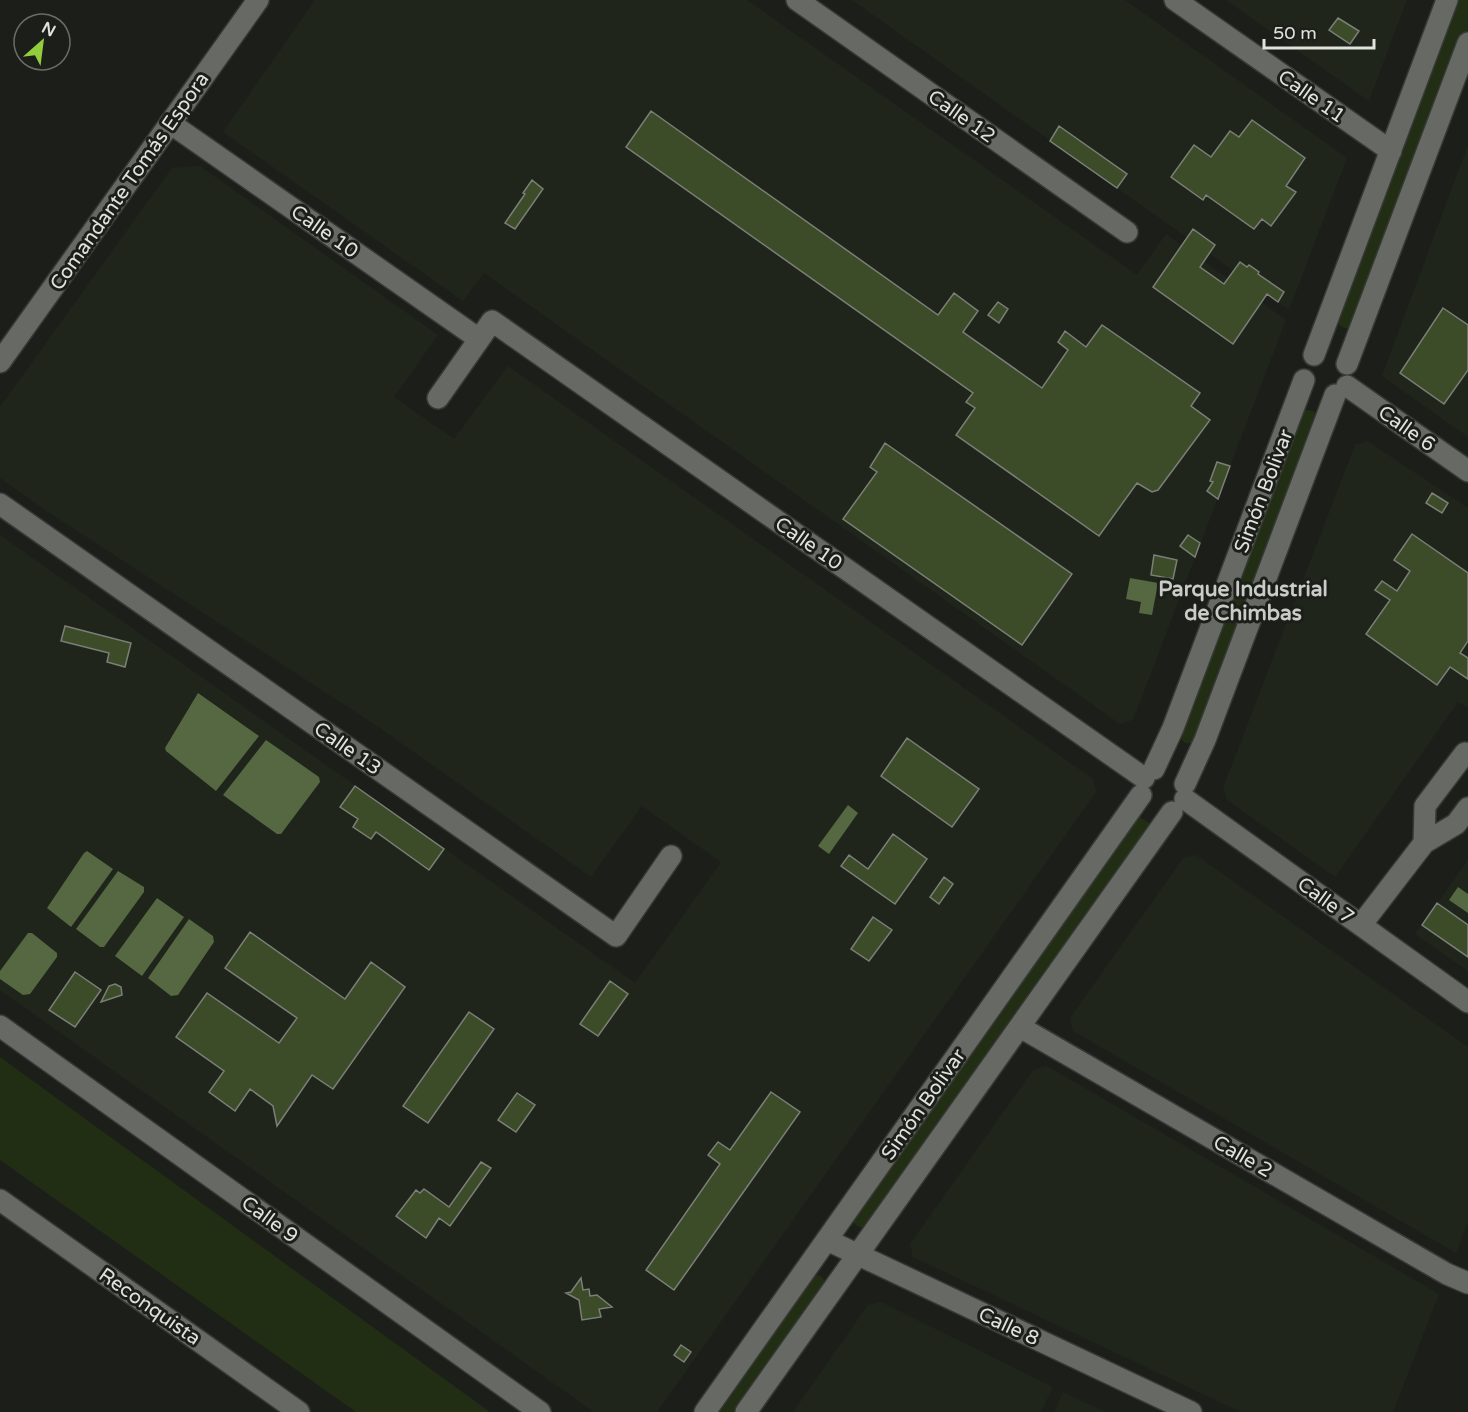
<svg xmlns="http://www.w3.org/2000/svg" width="1468" height="1412" font-family="'Varela Round',sans-serif">
  <rect width="100%" height="100%" fill="#1c1e1a"/>
  <path fill="#20251b" d="M 315,0 L 747,0 L 1137,275 L 1166,234 L 1286,320 L 1133,720 L 1120,724 L 484,273 L 463,301 L 223,132 Z
    M 852,0 L 1125,0 L 1347,158 L 1289,310 Z
    M 1226,0 L 1407,0 L 1369,101 Z
    M 1468,145 L 1468,437 L 1382,376 Z
    M 200,166 L 438,335 L 394,397 L 454,439 L 508,366 L 1093,779 L 1096,792 L 657,1412 L 594,1412 L 0,990 L 0,535 L 635,983 L 721,862 L 642,806 L 591,877 L 377,726 L 45,510 L 0,478 L 0,407 L 172,168 Z
    M 1367,441 L 1468,508 L 1468,708 L 1458,702 L 1335,877 L 1227,800 L 1223,788 L 1355,445 Z
    M 1196,855 L 1468,1047 L 1468,1222 L 1456,1253 L 1073,1031 L 1070,1018 L 1184,857 Z
    M 1468,860 L 1468,971 L 1415,934 Z
    M 1047,1066 L 1439,1294 L 1393,1412 L 1241,1412 L 913,1257 L 910,1244 L 1034,1069 Z
    M 881,1302 L 1053,1387 L 1041,1412 L 793,1412 L 868,1305 Z
    M 1063,1392 L 1105,1412 L 1054,1412 Z"/>
  <path fill="#222e13" d="M 1456,0 L 1468,0 L 1468,29 L 1355,326 C 1347,330 1341,329 1337,321 Z
    M 1306,410 L 1313,411 L 1318,415 L 1211,706 L 1193,743 L 1185,743 L 1180,738 L 1301,412 Z
    M 1140,817 L 1149,823 L 1151,829 L 864,1228 L 857,1226 L 852,1221 L 1135,818 Z
    M 0,1057 L 490,1412 L 356,1412 L 0,1160 Z
    M 814,1274 L 821,1276 L 826,1283 L 738,1412 L 713,1412 Z"/>
  <path fill="#566842" d="M 1130,578 L 1158,583 L 1152,615 L 1139,613 L 1141,602 L 1126,599 Z
    M 198,693 L 259,736 L 216,791 L 166,751 L 165,748 Z
    M 266,740 L 319,777 L 320,782 L 281,834 L 277,834 L 223,795 Z
    M 848,805 L 858,813 L 829,854 L 818,846 Z
    M 87,851 L 113,869 L 71,927 L 47,908 L 84,853 Z
    M 118,871 L 144,887 L 144,892 L 104,947 L 100,947 L 76,929 Z
    M 1458,887 L 1468,894 L 1468,913 L 1449,900 Z
    M 157,898 L 184,917 L 142,976 L 115,956 Z
    M 189,919 L 213,936 L 214,942 L 178,995 L 171,996 L 148,978 Z
    M 28,933 L 32,933 L 57,953 L 57,957 L 30,994 L 23,995 L 0,979 L 0,971 Z"/>
  <path fill="#3c4c28" stroke="#7c7f79" stroke-width="1.5" d="M 1338,18 L 1359,31 L 1350,44 L 1329,30 Z
    M 651,111 L 938,315 L 954,293 L 978,311 L 963,332 L 1042,388 L 1068,350 L 1058,342 L 1065,331 L 1086,347 L 1102,325 L 1200,393 L 1191,406 L 1210,420 L 1158,490 L 1152,492 L 1137,483 L 1099,536 L 956,435 L 975,408 L 966,402 L 973,393 L 626,147 Z
    M 1252,120 L 1305,158 L 1286,186 L 1296,192 L 1271,226 L 1262,219 L 1254,229 L 1206,195 L 1203,200 L 1171,177 L 1194,145 L 1211,157 L 1230,131 L 1239,137 Z
    M 1059,126 L 1127,174 L 1117,188 L 1050,141 Z
    M 532,180 L 543,189 L 515,229 L 505,223 L 525,194 L 523,193 Z
    M 1193,229 L 1215,245 L 1200,267 L 1224,284 L 1240,262 L 1247,267 L 1249,265 L 1259,272 L 1258,274 L 1284,292 L 1278,302 L 1267,294 L 1233,344 L 1153,287 Z
    M 998,302 L 1008,309 L 999,323 L 988,315 Z
    M 1443,308 L 1468,325 L 1468,370 L 1444,404 L 1400,373 Z
    M 885,443 L 1072,574 L 1022,645 L 843,519 L 877,472 L 870,467 Z
    M 1217,462 L 1230,466 L 1218,499 L 1207,491 L 1213,482 L 1210,481 Z
    M 1432,493 L 1448,503 L 1442,513 L 1426,503 Z
    M 1412,534 L 1468,573 L 1468,641 L 1460,653 L 1468,658 L 1468,679 L 1450,667 L 1437,685 L 1366,634 L 1390,600 L 1375,590 L 1382,581 L 1397,591 L 1410,571 L 1394,560 Z
    M 1188,535 L 1200,543 L 1195,557 L 1180,546 Z
    M 1154,555 L 1177,560 L 1173,579 L 1151,575 Z
    M 65,626 L 131,643 L 125,667 L 107,662 L 109,653 L 61,641 Z
    M 907,738 L 979,789 L 952,827 L 881,776 Z
    M 355,786 L 444,849 L 429,870 L 376,832 L 371,839 L 353,827 L 358,819 L 340,807 Z
    M 893,834 L 927,859 L 895,904 L 841,866 L 849,855 L 868,869 Z
    M 944,877 L 953,884 L 939,904 L 930,897 Z
    M 1437,903 L 1468,925 L 1468,957 L 1422,925 Z
    M 873,917 L 892,930 L 869,961 L 851,949 Z
    M 250,932 L 345,999 L 371,962 L 405,987 L 333,1089 L 312,1075 L 277,1126 L 273,1106 L 250,1089 L 235,1111 L 209,1092 L 224,1071 L 176,1037 L 207,993 L 279,1043 L 297,1018 L 225,968 Z
    M 75,972 L 101,990 L 75,1027 L 49,1010 Z
    M 610,981 L 628,994 L 598,1036 L 580,1024 Z
    M 115,984 L 121,987 L 122,995 L 101,1002 L 109,986 Z
    M 469,1012 L 494,1029 L 428,1123 L 403,1106 Z
    M 771,1092 L 800,1112 L 674,1290 L 646,1270 L 720,1164 L 708,1155 L 718,1142 L 730,1150 Z
    M 517,1093 L 535,1105 L 516,1132 L 498,1120 Z
    M 481,1162 L 491,1168 L 450,1226 L 439,1218 L 426,1238 L 396,1216 L 416,1190 L 420,1193 L 424,1189 L 449,1207 Z
    M 581,1278 L 583,1290 L 589,1289 L 590,1296 L 597,1295 L 612,1307 L 599,1309 L 601,1317 L 582,1320 L 579,1300 L 566,1293 L 571,1292 Z
    M 681,1345 L 691,1352 L 684,1362 L 674,1355 Z"/>
  <g fill="none" stroke-linecap="round" stroke-linejoin="round">
    <g stroke="#373835" stroke-width="24">
      <path id="minor" d="M 797,0 L 1127,232
        M 1175,0 L 1391,151
        M 170,123 L 479,339
        M 1314,355 L 1447,0
        M 0,362 L 258,0
        M 1347,364 L 1468,43
        M 1347,386 L 1468,471
        M 438,398 L 492,321 L 1144,778
        M 0,504 L 616,936 L 671,856
        M 1154,769 L 1173,728 L 1304,380
        M 1185,784 L 1205,740 L 1335,395
        M 1185,799 L 1468,1002
        M 1424,843 L 1425,806 L 1465,753 L 1468,755
        M 1361,925 L 1424,843 L 1456,824 L 1468,808
        M 0,1026 L 540,1412
        M 1020,1027 L 1447,1274 L 1468,1283
        M 0,1200 L 299,1412
        M 827,1240 L 1191,1412
        M 705,1412 L 1141,795
        M 746,1412 L 1172,812"/>
    </g>
    <use href="#minor" stroke="#676a64" stroke-width="21"/>
  </g>
  <g text-anchor="middle" stroke-width="6" stroke-linejoin="round" paint-order="stroke">
    <g font-size="20" fill="#e0e2de" stroke="#1c1e1a">
      <text transform="translate(1312 96) rotate(35)" y="7">Calle 11</text>
      <text transform="translate(962 116) rotate(35)" y="7">Calle 12</text>
      <text transform="translate(129 181) rotate(-55)" y="7">Comandante Tomás Espora</text>
      <text transform="translate(325 231) rotate(35)" y="7">Calle 10</text>
      <text transform="translate(1407 428) rotate(35)" y="7">Calle 6</text>
      <text transform="translate(1263 491) rotate(-69)" y="7">Simón Bolivar</text>
      <text transform="translate(809 543) rotate(35)" y="7">Calle 10</text>
      <text transform="translate(348 748) rotate(35)" y="7">Calle 13</text>
      <text transform="translate(1326 900) rotate(36)" y="7">Calle 7</text>
      <text transform="translate(923 1104) rotate(-55)" y="7">Simón Bolivar</text>
      <text transform="translate(1243 1156) rotate(30)" y="7">Calle 2</text>
      <text transform="translate(270 1219) rotate(36)" y="7">Calle 9</text>
      <text transform="translate(150 1306) rotate(35)" y="7">Reconquista</text>
      <text transform="translate(1009 1326) rotate(25)" y="7">Calle 8</text>
    </g>
    <g font-size="21" font-weight="bold" fill="#cacdc7" stroke="#1c1e1a">
      <text x="1243" y="596">Parque Industrial<tspan x="1243" dy="24">de Chimbas</tspan></text>
    </g>
  </g>
  <g transform="translate(42 42) rotate(28)"><circle r="28" fill="#1c1e1a" stroke="#6a6c68" stroke-width="1.5"/>
  <path d="M0-4.5L10 22L0 15L-10 22Z" fill="#93cd3d"/>
  <text y="-9" font-size="16" font-weight="bold" text-anchor="middle" fill="#e0e2de">N</text>
  </g>
  <path d="M1264 39v9h110v-9" fill="none" stroke="#e0e2de" stroke-width="3"/>
  <text x="1273" y="39" font-size="18" fill="#e0e2de" stroke="#1c1e1a" stroke-width="4.5" paint-order="stroke">50 m</text>
</svg>
